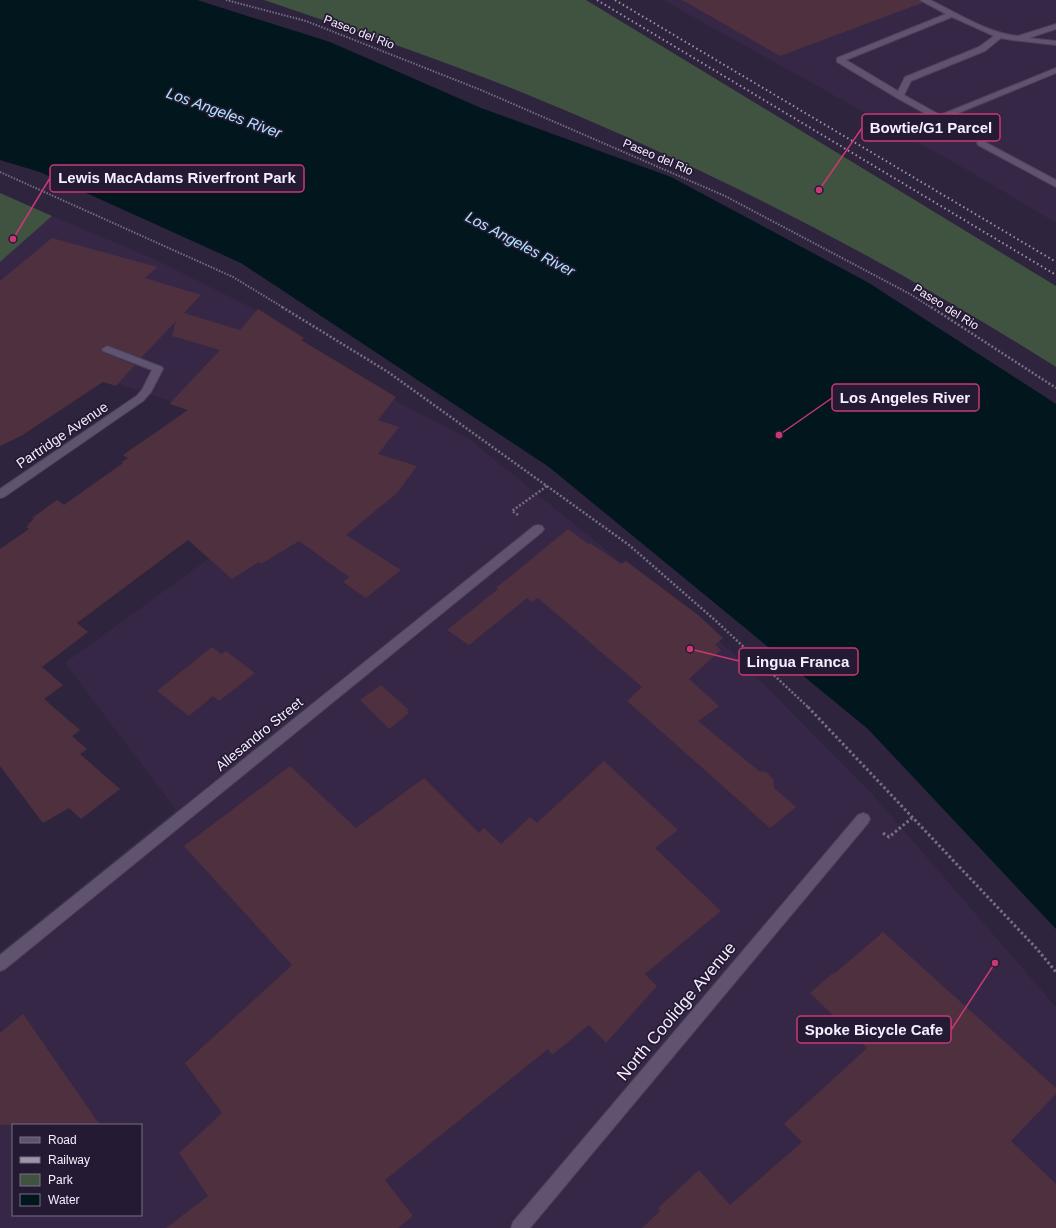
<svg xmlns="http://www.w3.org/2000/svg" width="1056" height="1228" font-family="Helvetica,sans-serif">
  <rect width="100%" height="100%" fill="#2f243d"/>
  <path fill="#362747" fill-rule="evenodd" d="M 663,0 L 1056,0 L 1056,223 L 962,167 Z
    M 52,216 L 154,259 L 250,307 L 396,401 L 469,439 L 732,652 L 874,796 L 1056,1007 L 1056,1228 L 0,1228 L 0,952 L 176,810 L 65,663 L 346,459 L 0,345 L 0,262 ZM 13,1125 L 141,1125 L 141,1215 L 13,1215 Z"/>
  <path fill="#405341" d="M 264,0 L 586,0 L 1056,286 L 1056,367 C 893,264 722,175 545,102 C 453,63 358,32 264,0 Z
    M 0,193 L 52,216 L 0,262 Z"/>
  <path fill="#01161d" d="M 0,0 L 197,0 L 330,42 L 481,108 L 671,177 L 869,283 L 1056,404 L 1056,929 L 868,729 L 549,467 L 241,263 L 40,172 L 0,160 Z"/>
  <path fill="#4f303e" d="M 682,0 L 919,0 L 922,3 L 780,56 Z
    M 52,238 L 157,267 L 145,278 L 201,295 L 184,313 L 240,330 L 258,309 L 304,338 L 301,340 L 396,397 L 378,420 L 399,427 L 378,454 L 417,466 L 397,493 L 346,535 L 401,570 L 366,598 L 343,582 L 349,577 L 299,541 L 261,564 L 259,562 L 232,579 L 188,540 L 77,623 L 88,632 L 42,667 L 63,685 L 44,699 L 80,730 L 72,736 L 87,749 L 80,754 L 120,789 L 81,819 L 69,808 L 43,823 L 0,766 L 0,549 L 29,529 L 26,527 L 29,525 L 28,524 L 34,519 L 32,518 L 57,500 L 64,505 L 123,463 L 122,462 L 128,458 L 123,455 L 188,410 L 170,404 L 171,402 L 220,350 L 172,336 L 176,321 L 141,358 L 106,345 L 101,349 L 102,352 L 135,365 L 116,386 L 103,382 L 21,436 L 0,446 L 0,281 Z
    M 568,529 L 588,544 L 590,543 L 621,564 L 626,561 L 698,615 L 723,638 L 715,645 L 721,650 L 689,679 L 719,706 L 698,721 L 759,771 L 766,772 L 773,779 L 774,788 L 796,807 L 770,828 L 627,701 L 642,687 L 538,598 L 531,602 L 527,598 L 469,645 L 447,630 L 498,589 L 496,588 Z
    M 212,647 L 221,654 L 226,651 L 255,673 L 219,701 L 213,696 L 189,716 L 157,691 Z
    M 381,685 L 409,710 L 407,711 L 409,713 L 389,729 L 360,700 Z
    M 604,761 L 678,830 L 655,848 L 721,911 L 645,974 L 657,986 L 606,1043 L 589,1025 L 552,1055 L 548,1049 L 385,1180 L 413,1216 L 398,1228 L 166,1228 L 208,1196 L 179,1153 L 222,1113 L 185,1063 L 292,965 L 184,846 L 290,766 L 356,828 L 424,778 L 479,833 L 484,828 L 501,844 L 530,817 L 537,823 Z
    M 883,932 L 1056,1088 L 1056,1094 L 1011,1141 L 1056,1184 L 1056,1228 L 642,1228 L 660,1211 L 658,1208 L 699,1170 L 730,1205 L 802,1142 L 784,1124 L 867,1048 L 810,993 L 833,973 L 834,974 Z
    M 23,1014 L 100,1125 L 0,1125 L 0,1033 Z"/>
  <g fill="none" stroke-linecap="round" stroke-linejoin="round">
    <g stroke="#4c4259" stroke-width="2">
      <path id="lane" d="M 920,0 L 930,0 C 958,13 987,33 1018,36 L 1056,24 L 1056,29 L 1029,38 L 1056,41 L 1056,45 L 1011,40 L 1001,38 L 985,51 L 911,81 L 904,95 L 940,115 L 1056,68 L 1056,73 L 939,121 L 897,98 L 837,62 L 837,58 L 946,14 ZM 952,17 L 994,36 L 979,47 L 905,77 L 898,91 L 846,60 Z
        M 981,140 L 1056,180 L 1056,187 L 978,145 L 977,143 Z
        M 107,346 L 162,367 L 163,369 L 151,392 L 143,401 L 135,401 L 134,399 L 142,390 L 152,370 L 103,351 L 102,349 Z"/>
    </g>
    <g stroke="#4c4259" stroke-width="2">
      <path id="street" d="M 139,396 L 143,397 L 144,399 L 143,401 L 4,497 L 0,498 L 0,489 L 135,397 Z
        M 538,525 L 542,526 L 544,529 L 542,532 L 5,969 L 0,971 L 0,955 L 534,526 Z
        M 863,813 L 868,815 L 870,819 L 868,823 L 530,1228 L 511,1228 L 513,1222 L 858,815 Z"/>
    </g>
    <path stroke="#776e84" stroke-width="2" stroke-dasharray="1.5 1.5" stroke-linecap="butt" d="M 226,0 L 306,21 L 481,90 L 725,196 L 910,294 L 932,308
      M 0,172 L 233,277 L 284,308"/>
    <path stroke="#776e84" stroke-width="2.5" stroke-dasharray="2 2" stroke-linecap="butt" d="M 282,307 L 388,372 L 629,545 L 716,621 L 809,708
      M 931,307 L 1056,388
      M 518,515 L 512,511 L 547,486"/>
    <path stroke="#776e84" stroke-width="3" stroke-dasharray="2.5 2.5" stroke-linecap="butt" d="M 808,707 L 1037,949 L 1056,972
      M 883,833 L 889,837 L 912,818"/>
    <use href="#lane" fill="#605370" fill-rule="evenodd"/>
    <use href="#street" fill="#605370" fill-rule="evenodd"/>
    <path stroke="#9e95a9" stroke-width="2" stroke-dasharray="1.5 3" stroke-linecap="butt" d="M 597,0 L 1056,275
      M 615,0 L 1056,262"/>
  </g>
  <g text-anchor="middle" stroke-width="3.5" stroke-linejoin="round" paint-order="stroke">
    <g font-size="12" fill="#f5eeff" stroke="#251a33">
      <text transform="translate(359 32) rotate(21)" y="4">Paseo del Rio</text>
      <text transform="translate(658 157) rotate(23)" y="4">Paseo del Rio</text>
      <text transform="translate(946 307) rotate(32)" y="4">Paseo del Rio</text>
    </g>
    <g font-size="14" fill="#f5eeff" stroke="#251a33">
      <text transform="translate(62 435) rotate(-34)" y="5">Partridge Avenue</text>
      <text transform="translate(259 734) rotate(-39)" y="5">Allesandro Street</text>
    </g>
    <g font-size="15" font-style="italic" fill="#ade8fe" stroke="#251a33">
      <text transform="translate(224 113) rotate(20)" y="5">Los Angeles River</text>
      <text transform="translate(520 244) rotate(28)" y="5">Los Angeles River</text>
    </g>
    <g font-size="17" fill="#f5eeff" stroke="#251a33">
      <text transform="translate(676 1011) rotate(-50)" y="6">North Coolidge Avenue</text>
    </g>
  </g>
  <path fill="none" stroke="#ca3874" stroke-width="1.5" d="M819 190L862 128M13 239L50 178M779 435L832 398M690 649L739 661M995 963L951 1030"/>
  <g fill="#ca3874" stroke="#251a33" stroke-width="1.5">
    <circle cx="819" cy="190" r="4"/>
    <circle cx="13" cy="239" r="4"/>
    <circle cx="779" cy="435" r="4"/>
    <circle cx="690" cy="649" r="4"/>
    <circle cx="995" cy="963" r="4"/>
  </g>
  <g fill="#251a33" stroke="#ca3874" stroke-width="1.5">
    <rect x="862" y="114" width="138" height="27" rx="4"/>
    <rect x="50" y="165" width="254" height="27" rx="4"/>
    <rect x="832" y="384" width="147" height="27" rx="4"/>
    <rect x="739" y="648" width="119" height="27" rx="4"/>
    <rect x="797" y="1016" width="154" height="27" rx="4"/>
  </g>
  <g font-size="15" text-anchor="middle" font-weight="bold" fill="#f5eeff">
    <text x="931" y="133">Bowtie/G1 Parcel</text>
    <text x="177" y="183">Lewis MacAdams Riverfront Park</text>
    <text x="905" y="403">Los Angeles River</text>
    <text x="798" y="667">Lingua Franca</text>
    <text x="874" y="1035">Spoke Bicycle Cafe</text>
  </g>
  <rect x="12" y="1124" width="130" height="92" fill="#251a33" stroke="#786f85"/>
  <rect x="20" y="1137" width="20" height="6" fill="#605370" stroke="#786f85"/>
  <text x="48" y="1144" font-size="12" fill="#f5eeff">Road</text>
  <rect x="20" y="1157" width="20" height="6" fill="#9e95a9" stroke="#786f85"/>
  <text x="48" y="1164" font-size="12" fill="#f5eeff">Railway</text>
  <rect x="20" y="1174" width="20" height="12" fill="#405341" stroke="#786f85"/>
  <text x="48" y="1184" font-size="12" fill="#f5eeff">Park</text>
  <rect x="20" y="1194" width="20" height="12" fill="#01161d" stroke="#786f85"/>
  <text x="48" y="1204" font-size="12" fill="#f5eeff">Water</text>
</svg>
